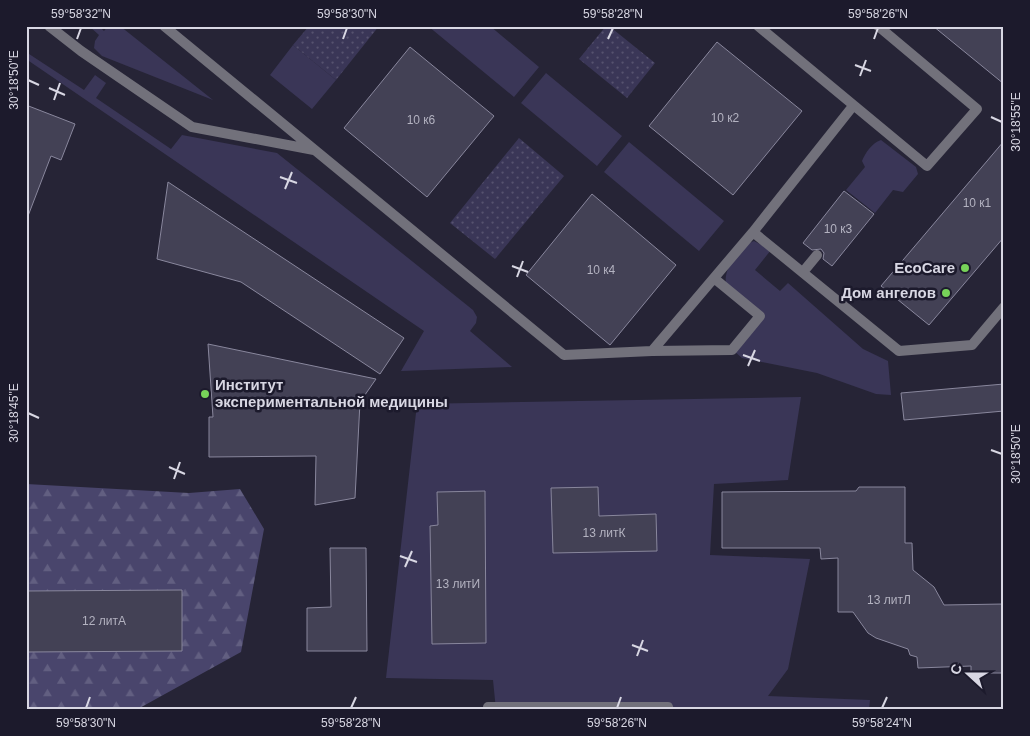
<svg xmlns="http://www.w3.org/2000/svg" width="1030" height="736" font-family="Helvetica,sans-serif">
  <defs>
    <pattern id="forest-firs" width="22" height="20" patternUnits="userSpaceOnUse" patternTransform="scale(1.25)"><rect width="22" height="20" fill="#49456c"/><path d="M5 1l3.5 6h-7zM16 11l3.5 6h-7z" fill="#625f81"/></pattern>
    <pattern id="park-dots" width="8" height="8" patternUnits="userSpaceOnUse" patternTransform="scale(1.25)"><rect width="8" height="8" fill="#3a3657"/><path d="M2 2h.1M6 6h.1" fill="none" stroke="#56526f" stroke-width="1.8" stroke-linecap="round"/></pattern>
  </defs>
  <rect width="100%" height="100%" fill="#262436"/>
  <path fill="#3a3657" d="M 89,26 L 99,26 L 104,31 L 108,26 L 120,26 L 213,100 L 102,56 L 94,48 L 95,41 L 99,35 Z
    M 428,26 L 490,26 L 539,67 L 514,97 Z
    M 293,45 L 336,80 L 312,109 L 270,75 Z
    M 26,52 L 84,90 L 95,75 L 106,83 L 96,98 L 171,149 L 182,135 L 277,153 L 473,310 L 477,317 L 476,323 L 470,331 L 512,367 L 401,371 L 424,331 L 26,59 Z
    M 546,73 L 622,136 L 597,166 L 521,103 Z
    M 881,140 L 916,167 L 918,174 L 903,192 L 893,190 L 875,213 L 846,190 L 865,167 L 862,161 C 865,153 873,142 881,140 Z
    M 629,142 L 724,221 L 699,251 L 604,172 Z
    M 754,241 L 771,250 L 755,270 L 780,291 L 788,283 L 863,349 L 888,361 L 891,395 L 876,394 L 817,373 L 742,358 L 734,351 L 763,315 L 726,283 C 723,268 741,246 754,241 Z
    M 801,397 L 788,480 L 714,484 L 710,555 L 810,559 L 788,669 L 768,696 L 870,700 L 869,710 L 496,710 L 493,680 L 386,678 L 417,404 Z"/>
  <path fill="url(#forest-firs)" d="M 26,484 L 189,493 L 240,489 L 264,529 L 241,652 L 136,710 L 26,710 Z"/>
  <path fill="url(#park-dots)" d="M 309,26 L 379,26 L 336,80 L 293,45 Z
    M 606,26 L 609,26 L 655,63 L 627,98 L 579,59 Z
    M 519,138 L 564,176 L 495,259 L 450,223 Z"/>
  <path fill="#434155" stroke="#89879d" d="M 933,26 L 1004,26 L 1004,84 Z
    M 717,42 L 802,111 L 733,195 L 649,126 Z
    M 410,47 L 494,116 L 427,197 L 344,128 Z
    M 26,105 L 75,124 L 61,160 L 51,156 L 28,216 L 26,216 Z
    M 1004,141 L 1004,237 L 929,325 L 881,286 Z
    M 168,182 L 404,338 L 380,374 L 241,282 L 157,259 Z
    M 844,191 L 874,214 L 832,266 L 823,259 L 824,253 L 821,249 L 812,250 L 803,243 Z
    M 592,194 L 676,265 L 610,345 L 526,275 Z
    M 208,344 L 376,379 L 360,402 L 355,498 L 315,505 L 316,456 L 209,457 L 209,417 L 213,417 Z
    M 1004,384 L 1004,411 L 904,420 L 901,393 Z
    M 598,487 L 599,516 L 656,514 L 657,551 L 553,553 L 551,488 Z
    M 859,487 L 905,487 L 905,543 L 912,543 L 913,570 L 934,587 L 944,605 L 1004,604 L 1004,673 L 971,673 L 971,666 L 918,668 L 917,657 L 910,655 L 908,649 L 876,638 L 868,633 L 853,612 L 838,612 L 838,558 L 821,559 L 820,548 L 722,548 L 722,492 L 856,491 Z
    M 485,491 L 486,643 L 432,644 L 430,526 L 438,525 L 437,492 Z
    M 330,548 L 366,548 L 367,651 L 307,651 L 307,608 L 331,607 Z
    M 182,590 L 182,651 L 26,652 L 26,591 Z"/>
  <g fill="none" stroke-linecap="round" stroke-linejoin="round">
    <path stroke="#72717b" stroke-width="10" d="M 49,26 L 81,51 L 192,127 L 314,150
      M 164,26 L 564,355 L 652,351 L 753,232 L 899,351 L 972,345 L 1004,307
      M 758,26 L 927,166 L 977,109 L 878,26
      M 753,232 L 853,106
      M 803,272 L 817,255
      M 652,351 L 732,350 L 760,316 L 715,279
      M 488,710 L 488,707 L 668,707 L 669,710"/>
  </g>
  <path fill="none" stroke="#d8d7e3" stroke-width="2" d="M 77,39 L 81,28M 343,39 L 347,28M 608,39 L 613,28M 874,39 L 878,28M 855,65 L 871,71M 860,76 L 866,60M 28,80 L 39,85M 49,88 L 65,95M 54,100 L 60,83M 991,117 L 1002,122M 280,177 L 297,183M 285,189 L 292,172M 512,266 L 528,272M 517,277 L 523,261M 743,355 L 760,361M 748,366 L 755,350M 28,413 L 39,418M 991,450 L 1002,454M 169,467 L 185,474M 174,479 L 180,462M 400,556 L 417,562M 405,567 L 412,551M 632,645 L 648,651M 637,656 L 643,640M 86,708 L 90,697M 351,708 L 356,697M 617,708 L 621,697M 882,708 L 887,697"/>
  <g fill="#77d259" stroke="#1c1a2c" stroke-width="2">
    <circle cx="965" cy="268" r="5"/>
    <circle cx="946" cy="293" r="5"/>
    <circle cx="205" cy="394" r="5"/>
  </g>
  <g text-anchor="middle" stroke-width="5" stroke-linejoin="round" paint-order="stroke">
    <g font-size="12" fill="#b3b2c0">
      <text x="725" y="122">10 к2</text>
      <text x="421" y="124">10 к6</text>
      <text x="977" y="207">10 к1</text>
      <text x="838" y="233">10 к3</text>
      <text x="601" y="274">10 к4</text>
      <text x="604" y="537">13 литК</text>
      <text x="458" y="588">13 литИ</text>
      <text x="889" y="604">13 литЛ</text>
      <text x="104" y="625">12 литА</text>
    </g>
    <g font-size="15" font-weight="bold" fill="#d8d7e3" stroke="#1c1a2c" text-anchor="end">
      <text x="955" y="273">EcoCare</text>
      <text x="936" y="298">Дом ангелов</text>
      <text x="215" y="390" text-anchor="start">Институт<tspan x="215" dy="17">экспериментальной медицины</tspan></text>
    </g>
  </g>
  <rect width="1030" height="736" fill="none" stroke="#1c1a2c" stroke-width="55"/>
  <g transform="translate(968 674) rotate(291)" stroke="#1c1a2c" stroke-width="4" paint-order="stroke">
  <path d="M0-4L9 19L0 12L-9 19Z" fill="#d8d7e3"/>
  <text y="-8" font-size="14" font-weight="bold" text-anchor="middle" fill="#d8d7e3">С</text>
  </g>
  <rect x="28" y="28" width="974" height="680" fill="none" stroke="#d8d7e3" stroke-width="2"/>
  <g font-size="12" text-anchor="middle" fill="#d8d7e3">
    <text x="81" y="18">59°58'32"N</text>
    <text x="347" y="18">59°58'30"N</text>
    <text x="613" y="18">59°58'28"N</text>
    <text x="878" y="18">59°58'26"N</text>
    <text transform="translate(14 80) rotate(-90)" y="4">30°18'50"E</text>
    <text transform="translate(1016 122) rotate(-90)" y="4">30°18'55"E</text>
    <text transform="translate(14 413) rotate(-90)" y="4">30°18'45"E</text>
    <text transform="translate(1016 454) rotate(-90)" y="4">30°18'50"E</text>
    <text x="86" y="727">59°58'30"N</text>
    <text x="351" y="727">59°58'28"N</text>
    <text x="617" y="727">59°58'26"N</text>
    <text x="882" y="727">59°58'24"N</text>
  </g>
</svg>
